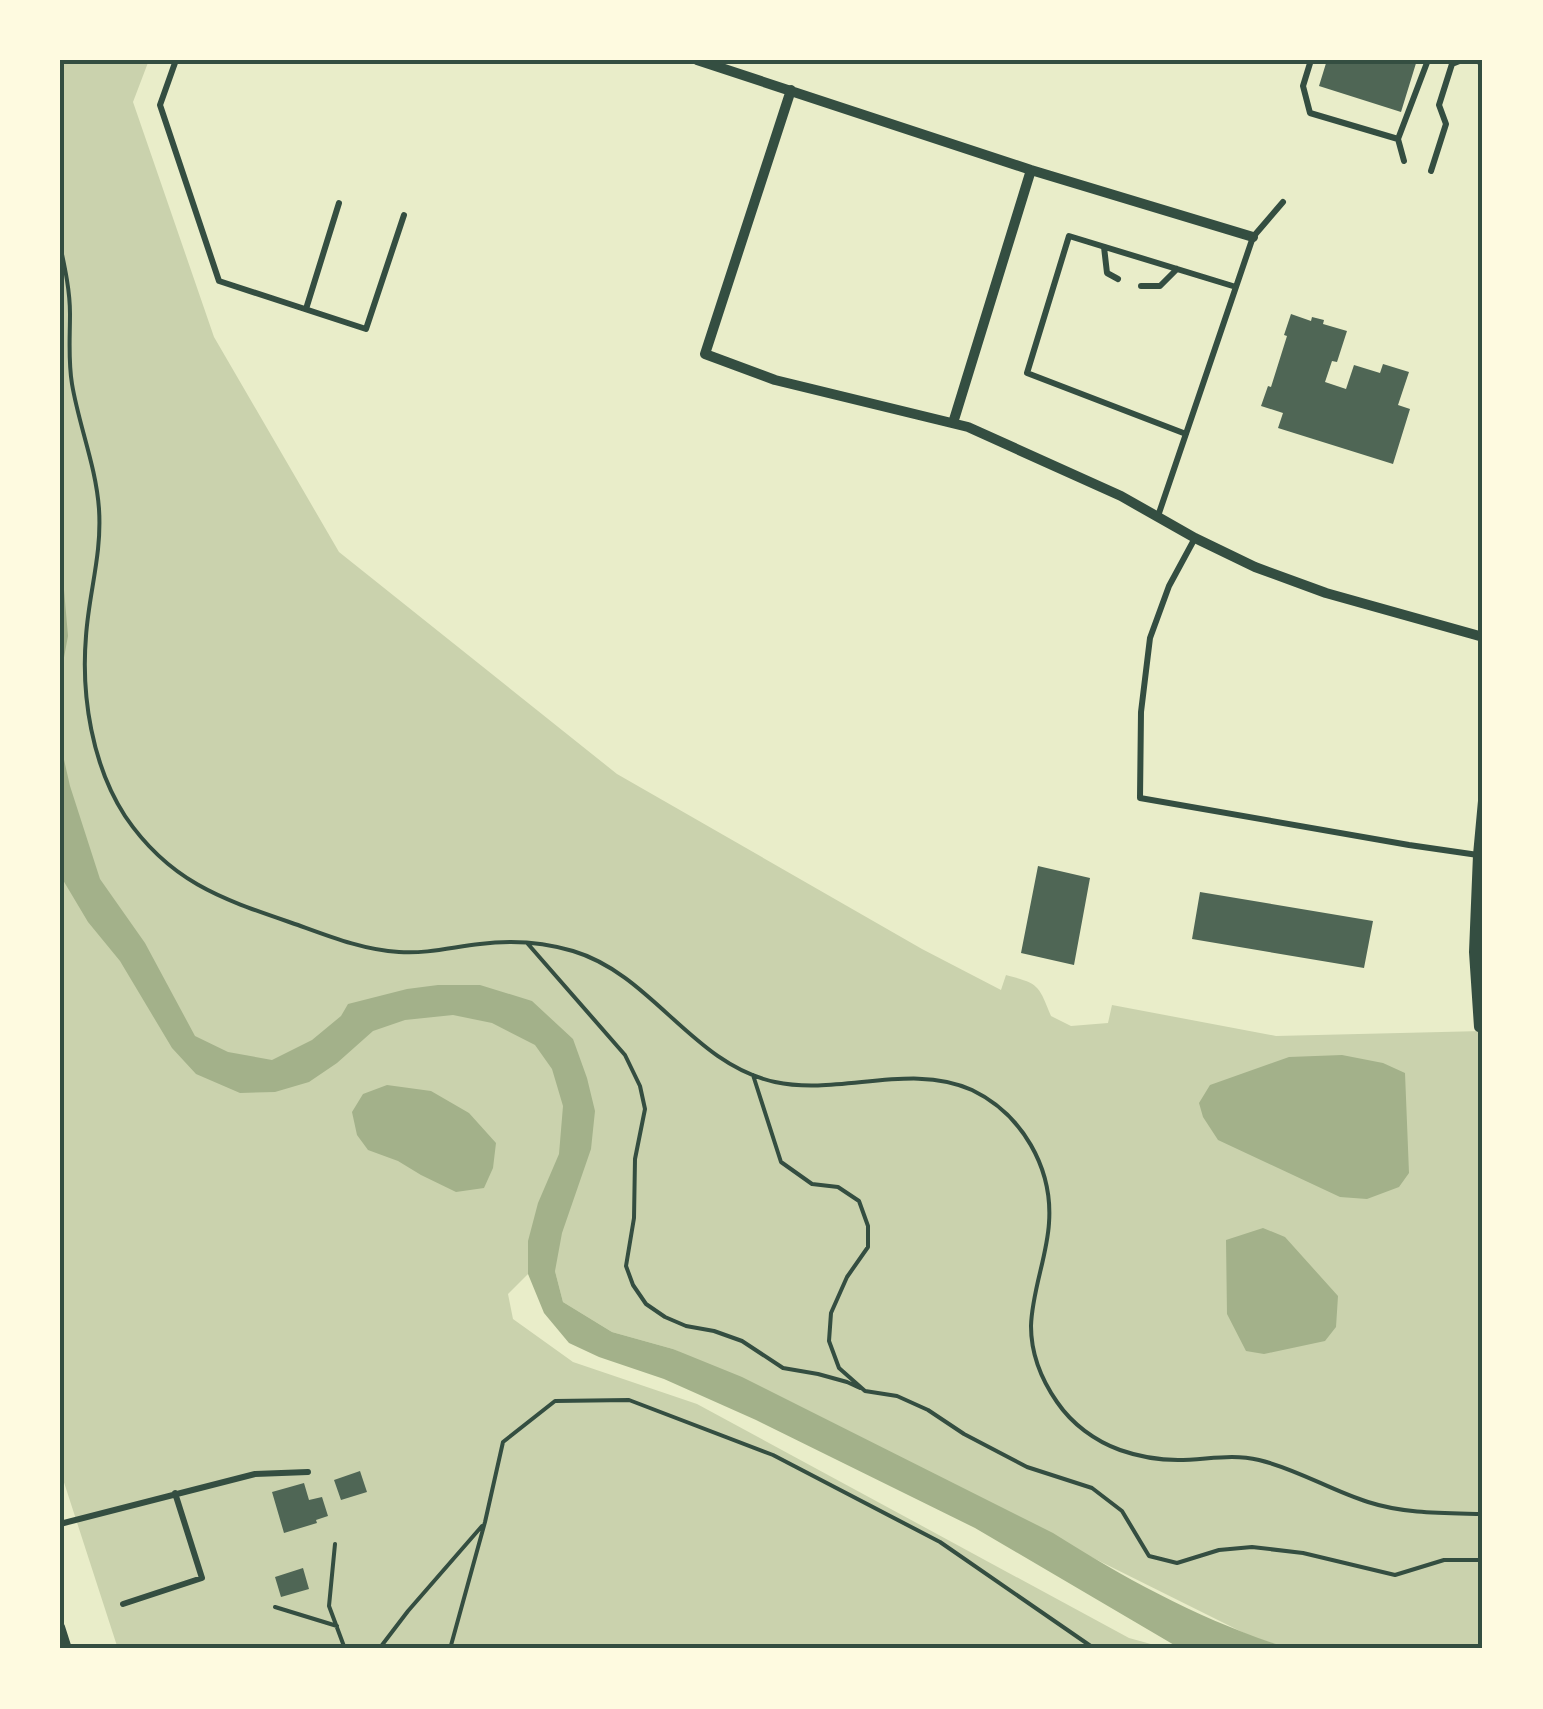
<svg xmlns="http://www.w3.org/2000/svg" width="1543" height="1709" font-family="'Public Sans',sans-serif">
  <rect width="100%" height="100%" fill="#e9edc9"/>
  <path fill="#cad2ad" d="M 60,60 L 149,60 L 133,102 L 214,337 L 339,552 L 617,774 L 922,949 L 1001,990 L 1006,975 C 1039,984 1038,984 1051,1016 L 1071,1026 L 1108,1023 L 1112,1005 L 1276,1036 L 1483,1031 L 1483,1649 L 1291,1649 L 1250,1636 L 673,1349 L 612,1332 L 563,1302 L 555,1271 L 528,1274 L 508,1294 L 513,1319 L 573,1362 L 697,1404 L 1129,1638 L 1169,1649 L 118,1649 L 60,1470 Z"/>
  <path fill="#a3b18a" d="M 60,543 L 68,636 L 60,679 Z
    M 60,742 L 70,786 L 100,879 L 145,943 L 195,1036 L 228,1052 L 272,1060 L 312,1040 L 341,1016 L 348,1004 L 407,989 L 438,985 L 480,985 L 532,1001 L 573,1039 L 587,1078 L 595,1111 L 591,1149 L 562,1233 L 555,1271 L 563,1302 L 612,1332 L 673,1349 L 742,1377 L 1053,1533 C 1127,1580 1207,1623 1291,1649 L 1181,1649 L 975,1528 L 756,1420 L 664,1379 L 599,1357 L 569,1343 L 544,1313 L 528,1274 L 528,1241 L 538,1203 L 559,1154 L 563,1106 L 552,1069 L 535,1045 L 492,1023 L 453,1015 L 405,1020 L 373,1031 L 337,1063 L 309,1082 L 275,1092 L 240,1093 L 196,1074 L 172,1048 L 120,961 L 88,922 L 60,875 Z
    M 1342,1055 L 1383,1063 L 1405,1073 L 1409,1173 L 1399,1187 L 1367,1199 L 1340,1197 L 1218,1140 L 1203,1117 L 1199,1103 L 1210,1085 L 1289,1057 Z
    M 387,1085 L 431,1091 L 469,1113 L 496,1143 L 493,1168 L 484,1188 L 456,1192 L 421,1175 L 398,1161 L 368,1150 L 357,1135 L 352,1112 L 363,1094 Z
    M 1263,1228 L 1285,1237 L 1338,1296 L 1336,1327 L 1325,1341 L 1264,1354 L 1246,1351 L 1227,1314 L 1226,1240 Z"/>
  <path fill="#4f6655" d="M 1327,60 L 1417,60 L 1401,112 L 1319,86 Z
    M 1291,314 L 1311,321 L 1312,317 L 1324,320 L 1323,324 L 1347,331 L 1337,362 L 1332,361 L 1325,382 L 1346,389 L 1354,365 L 1380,373 L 1383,364 L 1409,372 L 1398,405 L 1410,409 L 1393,464 L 1278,428 L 1283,413 L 1261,406 L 1268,386 L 1271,387 L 1287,336 L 1284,335 Z
    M 1038,866 L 1090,878 L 1074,965 L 1021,953 Z
    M 1200,892 L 1373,921 L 1364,968 L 1192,939 Z
    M 360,1471 L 367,1492 L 341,1500 L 334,1480 Z
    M 304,1483 L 309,1500 L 322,1497 L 328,1516 L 316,1520 L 317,1523 L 284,1533 L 272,1492 Z
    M 303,1568 L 309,1589 L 281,1597 L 275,1577 Z"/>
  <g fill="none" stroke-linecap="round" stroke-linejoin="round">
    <path stroke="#344e41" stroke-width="4" d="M 60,245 C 65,268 70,291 70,314 C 70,338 68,360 72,384 C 79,426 96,466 99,509 C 102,555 89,592 86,636 C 81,696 92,765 125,816 C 171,884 225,900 298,925 C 331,937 364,950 399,952 C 427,954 453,947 480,944 C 510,940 543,942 573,951 C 653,975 692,1064 775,1082 C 839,1096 911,1062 972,1090 C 1022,1114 1053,1168 1049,1223 C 1047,1257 1032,1291 1031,1326 C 1031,1354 1041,1379 1057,1402 C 1072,1424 1095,1441 1120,1450 C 1137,1456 1160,1460 1178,1460 C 1206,1460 1231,1453 1259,1460 C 1297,1469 1330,1490 1368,1502 C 1405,1514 1444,1513 1483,1514
      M 528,944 L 625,1055 L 640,1086 L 645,1109 L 635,1159 L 634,1218 L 626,1266 L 633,1285 L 646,1304 L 665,1317 L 686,1326 L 714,1331 L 742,1341 L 783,1368 L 818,1374 L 847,1382 L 860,1388
      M 753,1075 L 781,1162 L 812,1184 L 838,1187 L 859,1201 L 868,1226 L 868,1247 L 847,1277 L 831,1313 L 829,1341 L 839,1368 L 865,1391 L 897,1396 L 928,1410 L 964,1434 L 1027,1467 L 1092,1488 L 1122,1511 L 1149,1556 L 1177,1563 L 1219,1550 L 1252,1547 L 1303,1553 L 1395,1575 L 1444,1560 L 1483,1560
      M 335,1544 L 329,1606 L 345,1649
      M 275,1607 L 337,1626
      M 379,1649 L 408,1611 L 482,1526
      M 450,1649 L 485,1522 L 503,1442 L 555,1401 L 629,1400 L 773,1455 L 940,1542 L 1095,1649"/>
    <path stroke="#344e41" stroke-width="6" d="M 176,60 L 160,105 L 219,281 L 366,329 L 404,215
      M 1311,60 L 1303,86 L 1310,113 L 1398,139
      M 1474,60 L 1483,63
      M 1404,161 L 1398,139 L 1428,60
      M 1431,171 L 1446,124 L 1439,105 L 1452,64 L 1462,60
      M 1104,247 L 1107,273 L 1118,279
      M 1141,286 L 1160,286 L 1177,269
      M 306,309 L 339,203
      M 1186,434 L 1027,373 L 1069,236 L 1236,287
      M 1158,516 L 1253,237 L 1283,202
      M 1195,538 L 1169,586 L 1150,638 L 1141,712 L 1140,798 L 1409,845 L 1478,855
      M 60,1524 L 255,1474 L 308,1472
      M 123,1604 L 202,1578 L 175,1493"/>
    <path stroke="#344e41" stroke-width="10" d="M 697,60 L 1031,170 L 1253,237
      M 791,90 L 705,354 L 775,380 L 968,427 L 1121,496 L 1195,538 L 1255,567 L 1326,593 L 1483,637
      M 953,423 L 1031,170
      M 1479,1027 L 1474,952 L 1478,855 L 1483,801
      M 60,1627 L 67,1649"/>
  </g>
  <rect width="1543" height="1709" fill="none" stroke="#fefae0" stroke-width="125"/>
  <rect x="62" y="62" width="1418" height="1584" fill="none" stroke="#344e41" stroke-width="4"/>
</svg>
